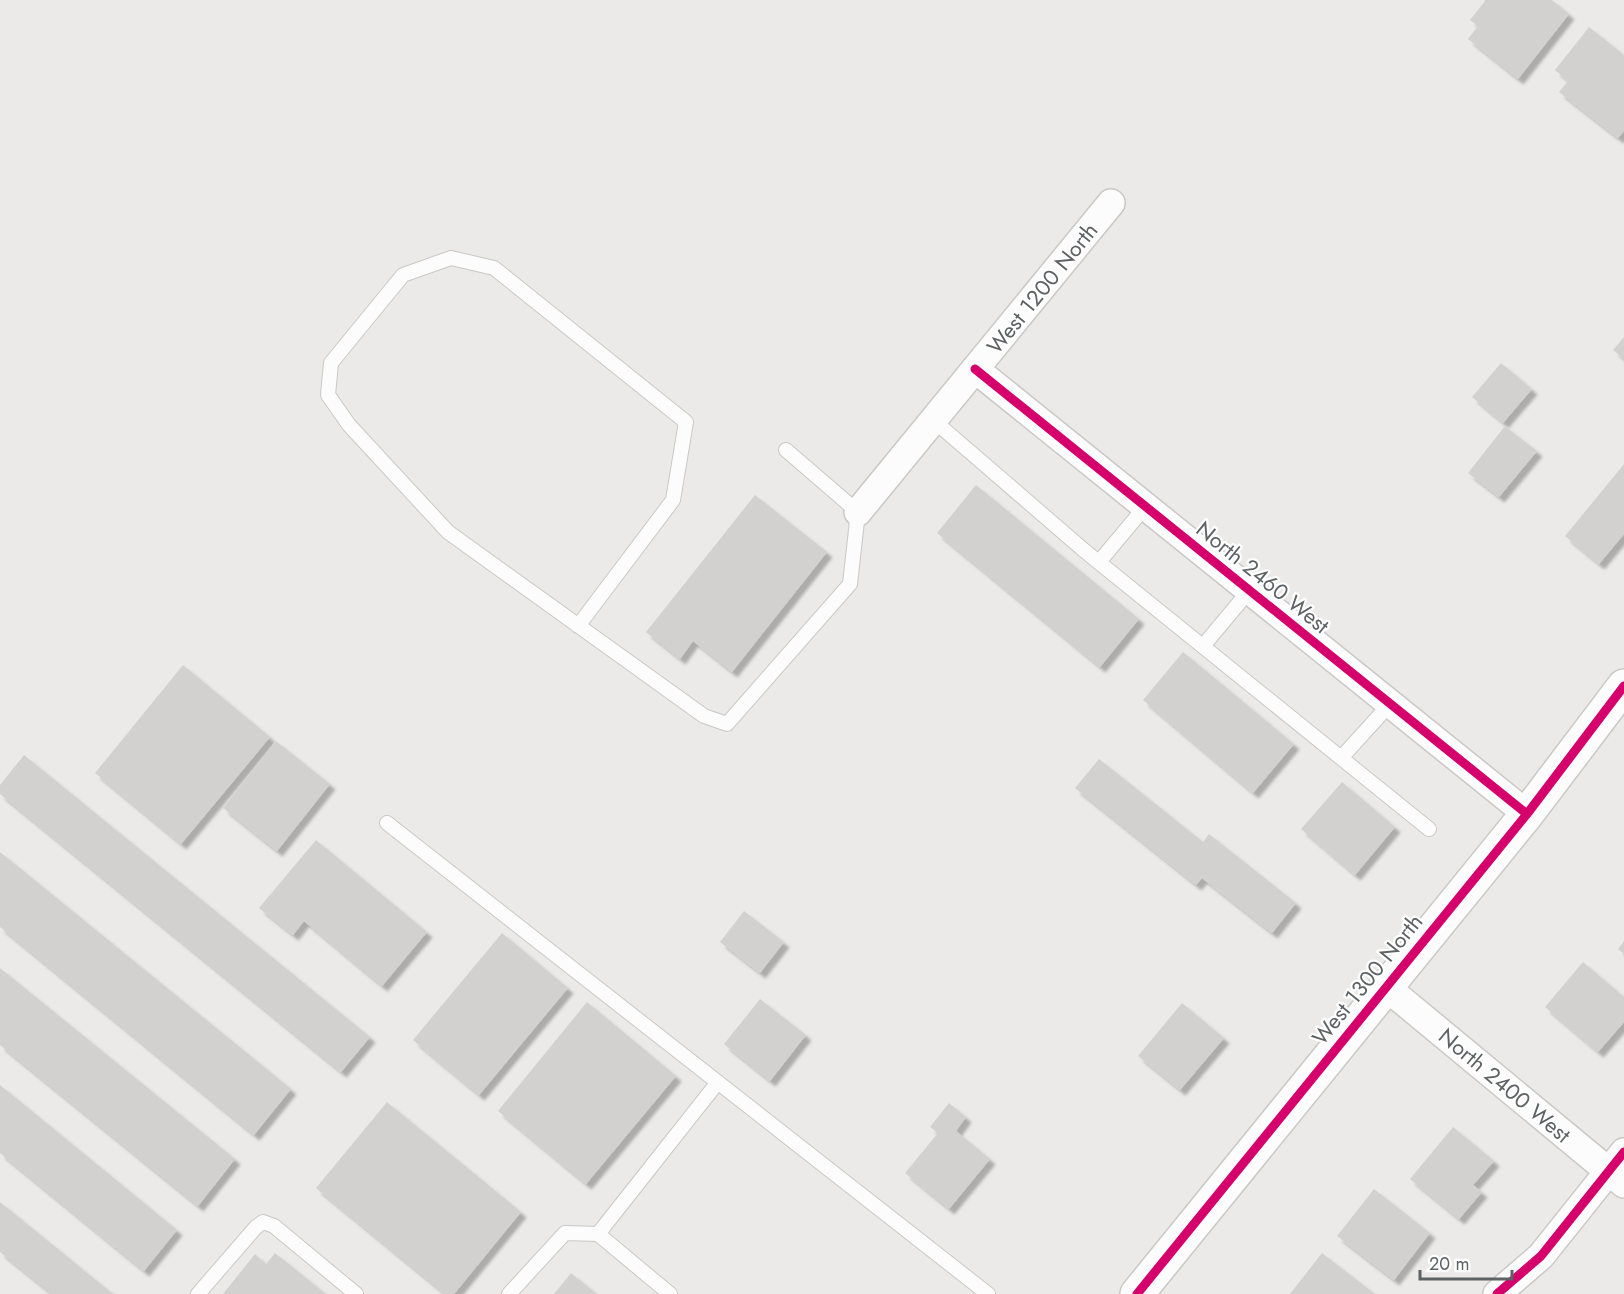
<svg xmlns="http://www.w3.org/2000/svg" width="1624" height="1294" font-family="Jost,sans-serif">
  <defs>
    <filter id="shadow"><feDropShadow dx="5.5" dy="5.5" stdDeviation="1.5" flood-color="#0004"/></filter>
  </defs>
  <rect width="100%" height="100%" fill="#eceae8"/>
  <path fill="#d3d1d0" filter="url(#shadow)" d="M 1484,0 L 1552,0 L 1569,14 L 1518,79 L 1468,39 L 1478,26 L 1470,20 L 1485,1 Z
    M 1589,27 L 1624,55 L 1624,131 L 1618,138 L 1559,92 L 1568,81 L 1555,70 Z
    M 1624,337 L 1624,359 L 1613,350 Z
    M 1501,363 L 1532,389 L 1503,423 L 1472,397 Z
    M 1505,426 L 1537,451 L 1499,497 L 1468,473 Z
    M 1624,464 L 1624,534 L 1599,564 L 1565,536 Z
    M 976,485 L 1139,619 L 1100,667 L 937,533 Z
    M 755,495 L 827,552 L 732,672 L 693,641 L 680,659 L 646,632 Z
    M 1183,652 L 1294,744 L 1253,793 L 1143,700 Z
    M 183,665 L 270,737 L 181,844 L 95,773 Z
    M 276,741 L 330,784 L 277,851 L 223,808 Z
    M 24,755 L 370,1037 L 341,1072 L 0,794 L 0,785 Z
    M 1099,759 L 1203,842 L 1209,834 L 1296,903 L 1272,933 L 1202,878 L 1196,885 L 1075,788 Z
    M 1342,782 L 1395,827 L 1355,875 L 1301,829 Z
    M 316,840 L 427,932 L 382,986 L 304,921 L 293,935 L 259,908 Z
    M 0,852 L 291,1089 L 254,1135 L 0,927 Z
    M 744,911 L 784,942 L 760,973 L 720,942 Z
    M 502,933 L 568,988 L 479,1095 L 413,1040 Z
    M 1624,941 L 1624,954 L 1618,949 Z
    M 1583,962 L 1624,997 L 1624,1022 L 1598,1052 L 1545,1007 Z
    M 0,968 L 235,1159 L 198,1206 L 0,1045 Z
    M 760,999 L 806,1035 L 770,1081 L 724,1044 Z
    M 587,1002 L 676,1076 L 586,1184 L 498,1111 Z
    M 1182,1003 L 1224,1038 L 1180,1090 L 1138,1056 Z
    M 0,1085 L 177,1230 L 144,1271 L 0,1153 Z
    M 387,1102 L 521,1212 L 454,1294 L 445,1294 L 316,1188 Z
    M 949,1103 L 966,1117 L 956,1131 L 990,1159 L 949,1209 L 905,1173 L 938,1133 L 930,1127 Z
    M 1453,1127 L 1494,1161 L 1473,1185 L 1482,1192 L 1459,1219 L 1410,1179 Z
    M 1374,1189 L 1430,1233 L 1394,1280 L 1337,1236 Z
    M 0,1202 L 113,1294 L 52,1294 L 0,1252 Z
    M 275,1253 L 326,1294 L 223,1294 L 255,1254 L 266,1264 Z
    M 1322,1253 L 1375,1294 L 1290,1294 Z
    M 571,1273 L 597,1294 L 554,1294 Z"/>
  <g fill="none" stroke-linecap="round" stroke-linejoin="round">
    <g stroke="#c9c8c7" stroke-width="16">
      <path id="service" d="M 933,420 L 1086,552 L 1429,829
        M 1099,562 L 1145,507
        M 578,626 L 673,500 L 686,422 L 494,268 L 451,258 L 403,275 L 331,363 L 328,395 L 349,425 L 448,532 L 704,716 L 727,724 L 850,584 L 858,512 L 786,450
        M 1203,646 L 1249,591
        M 1341,758 L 1390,704
        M 387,823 L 988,1294
        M 598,1234 L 718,1082
        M 198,1294 L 256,1227 L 263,1222 L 274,1226 L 356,1294
        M 509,1294 L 565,1233 L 598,1234 L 670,1294"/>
    </g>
    <g stroke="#c9c8c7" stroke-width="30">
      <path id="minor" d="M 975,369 L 1527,814
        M 858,512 L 1111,203
        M 1386,987 L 1624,1184
        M 1497,1294 L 1541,1256 L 1624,1152"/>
    </g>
    <g stroke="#c9c8c7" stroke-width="36">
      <path id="tertiary" d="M 1137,1294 L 1527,814 L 1624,686"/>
    </g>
    <use href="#service" stroke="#fcfcfc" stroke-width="14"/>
    <use href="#minor" stroke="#fcfcfc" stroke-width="27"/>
    <use href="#tertiary" stroke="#fcfcfc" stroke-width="33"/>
    <g stroke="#fff" stroke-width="13">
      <path id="cycleway" d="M 975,369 L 1527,814
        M 1137,1294 L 1527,814 L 1624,686
        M 1497,1294 L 1541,1256 L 1624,1152"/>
    </g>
    <use href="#cycleway" stroke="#d6006c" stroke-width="9"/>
  </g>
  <g text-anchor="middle" stroke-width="4.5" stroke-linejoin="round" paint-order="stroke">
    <g font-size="22" fill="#5d6264" stroke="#fff">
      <text transform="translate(1042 288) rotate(-51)" y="8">West 1200 North</text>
      <text transform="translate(1263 577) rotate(39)" y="8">North 2460 West</text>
      <text transform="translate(1367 979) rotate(-51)" y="8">West 1300 North</text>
      <text transform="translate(1505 1085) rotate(40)" y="8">North 2400 West</text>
    </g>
  </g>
  <path d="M1420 1270v9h92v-9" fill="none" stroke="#5d6264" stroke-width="3"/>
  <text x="1429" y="1270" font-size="18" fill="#5d6264" stroke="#ffffff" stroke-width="4.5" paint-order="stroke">20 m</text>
</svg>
